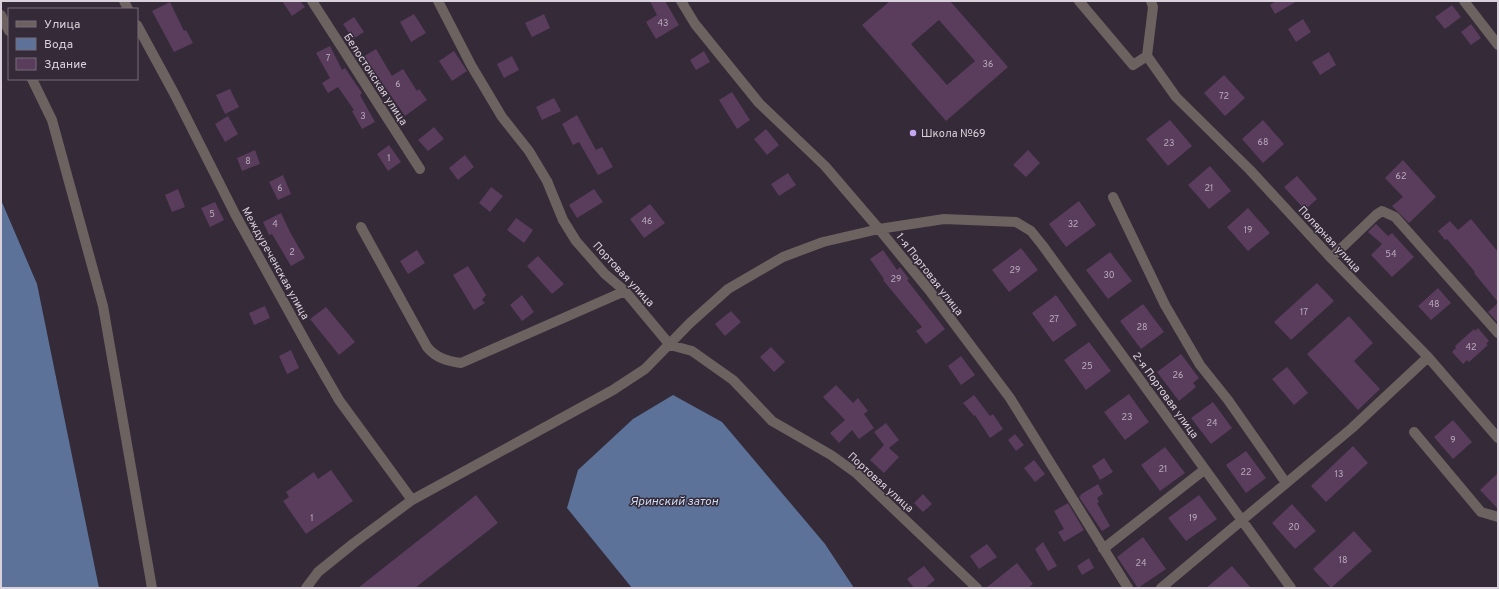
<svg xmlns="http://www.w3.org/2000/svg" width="1499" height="589" font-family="Overpass,sans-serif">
  <rect width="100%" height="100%" fill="#352a38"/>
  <path fill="#5c7298" d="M 1,200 L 37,284 L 99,588 L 1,588 Z
    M 673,395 L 722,422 L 825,544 L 854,588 L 632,588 L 567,508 L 578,470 L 633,419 Z"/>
  <path fill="#5a3c5c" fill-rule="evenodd" d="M 282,1 L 300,1 L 305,7 L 292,16 Z
    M 650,1 L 665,1 L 679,25 L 656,39 L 646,22 L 657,15 Z
    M 890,1 L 950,1 L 1008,67 L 946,121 L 862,25 ZM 939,20 L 975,61 L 947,85 L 911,44 Z
    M 1276,1 L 1297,1 L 1275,14 L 1270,5 Z
    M 170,2 L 184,31 L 186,30 L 193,43 L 174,52 L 152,11 Z
    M 1452,5 L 1461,17 L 1445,29 L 1435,17 Z
    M 414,14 L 426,33 L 411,42 L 400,22 Z
    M 544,14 L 550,28 L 532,37 L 525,23 Z
    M 354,17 L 364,32 L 353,39 L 343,24 Z
    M 1303,19 L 1311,32 L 1296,42 L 1288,29 Z
    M 1471,24 L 1481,38 L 1471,45 L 1461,32 Z
    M 330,46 L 342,70 L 345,68 L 362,93 L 360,95 L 375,122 L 362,129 L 352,111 L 354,110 L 338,87 L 328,93 L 322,83 L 330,78 L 316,53 Z
    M 376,49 L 392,76 L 403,69 L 417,91 L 419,89 L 427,100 L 405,116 L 376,74 L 374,75 L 363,57 Z
    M 454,51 L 467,71 L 452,81 L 439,61 Z
    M 704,51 L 710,62 L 696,70 L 690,60 Z
    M 1329,52 L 1336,65 L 1320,75 L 1312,62 Z
    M 512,56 L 519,70 L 504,78 L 497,64 Z
    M 1224,75 L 1245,98 L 1225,116 L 1204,93 Z
    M 230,89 L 239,107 L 225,114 L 216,95 Z
    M 732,92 L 750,120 L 737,129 L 719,100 Z
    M 554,98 L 561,111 L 542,120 L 536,107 Z
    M 577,115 L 596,150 L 602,147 L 613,167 L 598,175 L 579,142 L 573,145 L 562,124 Z
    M 228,116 L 238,134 L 225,142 L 215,124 Z
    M 1170,120 L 1192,146 L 1168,166 L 1146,139 Z
    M 1263,120 L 1284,144 L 1263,163 L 1242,139 Z
    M 434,127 L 444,139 L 428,151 L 418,140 Z
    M 766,129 L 779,145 L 767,155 L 754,139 Z
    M 389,145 L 401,162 L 388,171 L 377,154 Z
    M 255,150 L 260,164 L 242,171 L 237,158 Z
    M 1028,150 L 1040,163 L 1026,177 L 1013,165 Z
    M 465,155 L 474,167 L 458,180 L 449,168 Z
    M 1403,160 L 1436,197 L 1409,223 L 1392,206 L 1403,197 L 1385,178 Z
    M 1210,166 L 1231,191 L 1209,209 L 1188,185 Z
    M 788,173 L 796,185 L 779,196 L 771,184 Z
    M 283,175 L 291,194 L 278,200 L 269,182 Z
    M 1297,176 L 1317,199 L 1305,210 L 1284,187 Z
    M 491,187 L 503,196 L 490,212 L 479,203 Z
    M 178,189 L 185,207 L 172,212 L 165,195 Z
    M 594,189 L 603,202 L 577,218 L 569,205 Z
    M 1079,201 L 1096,225 L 1066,247 L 1049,224 Z
    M 215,202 L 224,220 L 210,227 L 201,208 Z
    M 650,204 L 665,223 L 644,238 L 630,219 Z
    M 1248,208 L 1270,233 L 1248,251 L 1227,227 Z
    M 281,213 L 291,234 L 305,258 L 291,266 L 272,234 L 269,235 L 263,222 Z
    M 516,218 L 533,230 L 524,243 L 507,230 Z
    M 1471,219 L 1498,252 L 1498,302 L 1474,273 L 1475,272 L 1447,239 L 1445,240 L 1438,231 L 1450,221 L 1458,230 Z
    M 1376,224 L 1388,236 L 1392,233 L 1414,257 L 1392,277 L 1371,255 L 1382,244 L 1368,232 Z
    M 1021,248 L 1038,270 L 1009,292 L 992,270 Z
    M 417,250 L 425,263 L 408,274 L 400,261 Z
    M 883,250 L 897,270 L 900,267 L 909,279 L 907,280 L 945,329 L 926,344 L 916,331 L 922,327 L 883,280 L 884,279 L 870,259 Z
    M 1110,252 L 1132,281 L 1108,299 L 1086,270 Z
    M 538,256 L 564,284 L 552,294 L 527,266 Z
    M 468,266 L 486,295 L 482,300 L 485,303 L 474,310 L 453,275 Z
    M 1317,283 L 1334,301 L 1291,340 L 1274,322 Z
    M 1438,288 L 1451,303 L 1431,320 L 1418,306 Z
    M 522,295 L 534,312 L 522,321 L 510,305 Z
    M 1056,295 L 1077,325 L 1053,342 L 1032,313 Z
    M 1498,303 L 1498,323 L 1488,312 Z
    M 1143,304 L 1164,332 L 1141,349 L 1120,321 Z
    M 265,306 L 270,318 L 254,325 L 249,313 Z
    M 326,307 L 355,342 L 339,355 L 310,319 Z
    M 731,311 L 741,322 L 725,336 L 715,324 Z
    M 1349,316 L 1373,343 L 1354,361 L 1380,389 L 1358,410 L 1307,354 Z
    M 1478,328 L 1489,341 L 1486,344 L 1488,345 L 1469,362 L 1467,360 L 1463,364 L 1452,352 L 1456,348 L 1455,346 L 1474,329 L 1475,331 Z
    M 1089,342 L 1111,371 L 1086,390 L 1064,360 Z
    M 771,347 L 785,362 L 774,372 L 760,357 Z
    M 291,350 L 299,368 L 287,374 L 279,356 Z
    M 1181,354 L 1199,378 L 1193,383 L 1196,387 L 1179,401 L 1157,372 Z
    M 961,356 L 975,375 L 961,385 L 948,366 Z
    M 1287,367 L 1308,393 L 1294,405 L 1272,379 Z
    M 836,385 L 853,403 L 858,398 L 868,411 L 864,414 L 874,428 L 859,439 L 852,430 L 839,443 L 830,433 L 845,420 L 823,397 Z
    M 1129,394 L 1149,422 L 1125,440 L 1104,412 Z
    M 974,395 L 990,416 L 993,414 L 1003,429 L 990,438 L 975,415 L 974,416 L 963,403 Z
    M 1213,402 L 1232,428 L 1211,444 L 1191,418 Z
    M 1453,420 L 1472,442 L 1453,459 L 1434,437 Z
    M 886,423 L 899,440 L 889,448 L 899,457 L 884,473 L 870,460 L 884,445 L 874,432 Z
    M 1015,434 L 1024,445 L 1016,451 L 1008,440 Z
    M 1353,446 L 1368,463 L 1326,502 L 1311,486 Z
    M 1165,447 L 1185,473 L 1160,491 L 1141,465 Z
    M 1246,451 L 1266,478 L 1246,493 L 1226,465 Z
    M 1104,458 L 1113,472 L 1100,480 L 1092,466 Z
    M 1034,460 L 1045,474 L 1035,482 L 1024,468 Z
    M 331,470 L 353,501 L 306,534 L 283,501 L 289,497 L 286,492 L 314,472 L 318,479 Z
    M 1498,473 L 1498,509 L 1480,490 Z
    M 1098,484 L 1103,494 L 1097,498 L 1099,502 L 1097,503 L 1110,526 L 1102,531 L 1079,497 L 1081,496 L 1080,495 Z
    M 923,494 L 932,504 L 923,512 L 914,503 Z
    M 476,495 L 498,523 L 415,588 L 358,588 Z
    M 1199,495 L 1217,519 L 1186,541 L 1168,518 Z
    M 1068,503 L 1084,530 L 1064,542 L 1058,532 L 1064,529 L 1054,511 Z
    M 1292,504 L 1316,531 L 1295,549 L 1272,523 Z
    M 1354,531 L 1372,551 L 1331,588 L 1313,569 Z
    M 1143,537 L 1166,569 L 1138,588 L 1117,557 Z
    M 1043,542 L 1057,566 L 1048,571 L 1035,549 Z
    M 987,544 L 997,557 L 979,569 L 970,556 Z
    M 1089,558 L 1094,568 L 1082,575 L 1077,566 Z
    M 1017,563 L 1033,584 L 1028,588 L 986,588 Z
    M 924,566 L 935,580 L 925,588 L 914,588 L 907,579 Z
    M 1232,566 L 1251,588 L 1206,588 Z"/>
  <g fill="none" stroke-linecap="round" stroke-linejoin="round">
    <path stroke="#6c625f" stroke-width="10" d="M 124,1 L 128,9
      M 312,1 L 420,169
      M 438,1 L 471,65 L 502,117 L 529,151 L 547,181 L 563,220 L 576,241 L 605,274 L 625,291 L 670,345 L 692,351 L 733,380 L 772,421 L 831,455 L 856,473 L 977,588
      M 681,1 L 695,24 L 759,103 L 825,166 L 879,229 L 929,290 L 1010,398 L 1128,588
      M 1079,1 L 1133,65 L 1147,56 L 1153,7 L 1151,1
      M 1464,1 L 1498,45
      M 1,15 L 9,31
      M 137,25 L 175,95 L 235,214 L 309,348 L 339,400 L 412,500
      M 1147,56 L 1176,97 L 1250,170 L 1331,258 L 1428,357 L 1498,438
      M 32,79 L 52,120 L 103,306 L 152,588
      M 1113,197 L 1165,305 L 1200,365 L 1228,400 L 1286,483
      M 361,227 L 427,347 C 436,358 447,361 461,363 L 625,291
      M 1331,258 L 1376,215 L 1382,211 L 1395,217 L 1498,333
      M 1414,432 L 1481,512 L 1498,517
      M 1103,549 L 1204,470
      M 306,588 L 318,572 L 354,543 L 412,500 L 613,390 L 645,369 L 690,323 L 728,289 L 783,257 L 823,242 L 879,229 L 944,219 L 1016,222 L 1031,231 L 1043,246 L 1291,588
      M 1161,588 L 1352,428 L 1428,357"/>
  </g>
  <circle fill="#c5a7f1" stroke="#352a38" stroke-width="1.5" cx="913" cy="133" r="4"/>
  <g text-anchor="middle" stroke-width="3" stroke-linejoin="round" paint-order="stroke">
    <g font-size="9" fill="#b9acbb">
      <text x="663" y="26">43</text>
      <text x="328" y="61">7</text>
      <text x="988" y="67">36</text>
      <text x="398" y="87">6</text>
      <text x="1224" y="99">72</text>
      <text x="363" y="119">3</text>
      <text x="1263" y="145">68</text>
      <text x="1169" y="146">23</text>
      <text x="389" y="161">1</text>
      <text x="248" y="164">8</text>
      <text x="1401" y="179">62</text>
      <text x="280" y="191">6</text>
      <text x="1209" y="191">21</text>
      <text x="212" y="217">5</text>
      <text x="647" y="224">46</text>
      <text x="275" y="227">4</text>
      <text x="1073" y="227">32</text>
      <text x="1248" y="233">19</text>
      <text x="292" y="255">2</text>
      <text x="1391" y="257">54</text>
      <text x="1015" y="273">29</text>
      <text x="1109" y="278">30</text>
      <text x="896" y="282">29</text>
      <text x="1434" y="307">48</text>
      <text x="1304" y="315">17</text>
      <text x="1054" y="322">27</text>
      <text x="1142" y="330">28</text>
      <text x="1471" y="350">42</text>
      <text x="1087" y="369">25</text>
      <text x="1178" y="378">26</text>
      <text x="1127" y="420">23</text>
      <text x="1212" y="426">24</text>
      <text x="1453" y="443">9</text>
      <text x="1163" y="472">21</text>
      <text x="1246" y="475">22</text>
      <text x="1339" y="477">13</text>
      <text x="312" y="521">1</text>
      <text x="1193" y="521">19</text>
      <text x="1294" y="530">20</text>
      <text x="1343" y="563">18</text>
      <text x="1141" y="566">24</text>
    </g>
    <g font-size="11" fill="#d9d1db" stroke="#352a38">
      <text transform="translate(376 79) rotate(57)" y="4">Белостокская улица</text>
      <text transform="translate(1330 239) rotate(47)" y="4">Полярная улица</text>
      <text transform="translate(276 263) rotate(61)" y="4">Междуреченская улица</text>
      <text transform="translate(624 274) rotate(47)" y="4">Портовая улица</text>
      <text transform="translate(930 274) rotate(52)" y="4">1-я Портовая улица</text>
      <text transform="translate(1166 395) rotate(54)" y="4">2-я Портовая улица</text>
      <text transform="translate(881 482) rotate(42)" y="4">Портовая улица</text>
    </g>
    <g font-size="11" fill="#d9d1db" stroke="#352a38" text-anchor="start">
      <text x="921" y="137">Школа №69</text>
    </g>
    <g font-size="12" font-style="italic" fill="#cddcf5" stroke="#352a38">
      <text x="674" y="505">Яринский затон</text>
    </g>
  </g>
  <rect width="1499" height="589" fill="none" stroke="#d9d1db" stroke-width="4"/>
  <rect x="8" y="8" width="130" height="72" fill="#352a38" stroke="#776d79"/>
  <rect x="16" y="21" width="20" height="6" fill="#6c625f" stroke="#776d79"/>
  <text x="44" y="28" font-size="12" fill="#d9d1db">Улица</text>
  <rect x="16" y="38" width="20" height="12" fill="#5c7298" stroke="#776d79"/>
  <text x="44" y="48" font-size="12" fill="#d9d1db">Вода</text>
  <rect x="16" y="58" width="20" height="12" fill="#5a3c5c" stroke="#776d79"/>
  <text x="44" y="68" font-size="12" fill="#d9d1db">Здание</text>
</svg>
